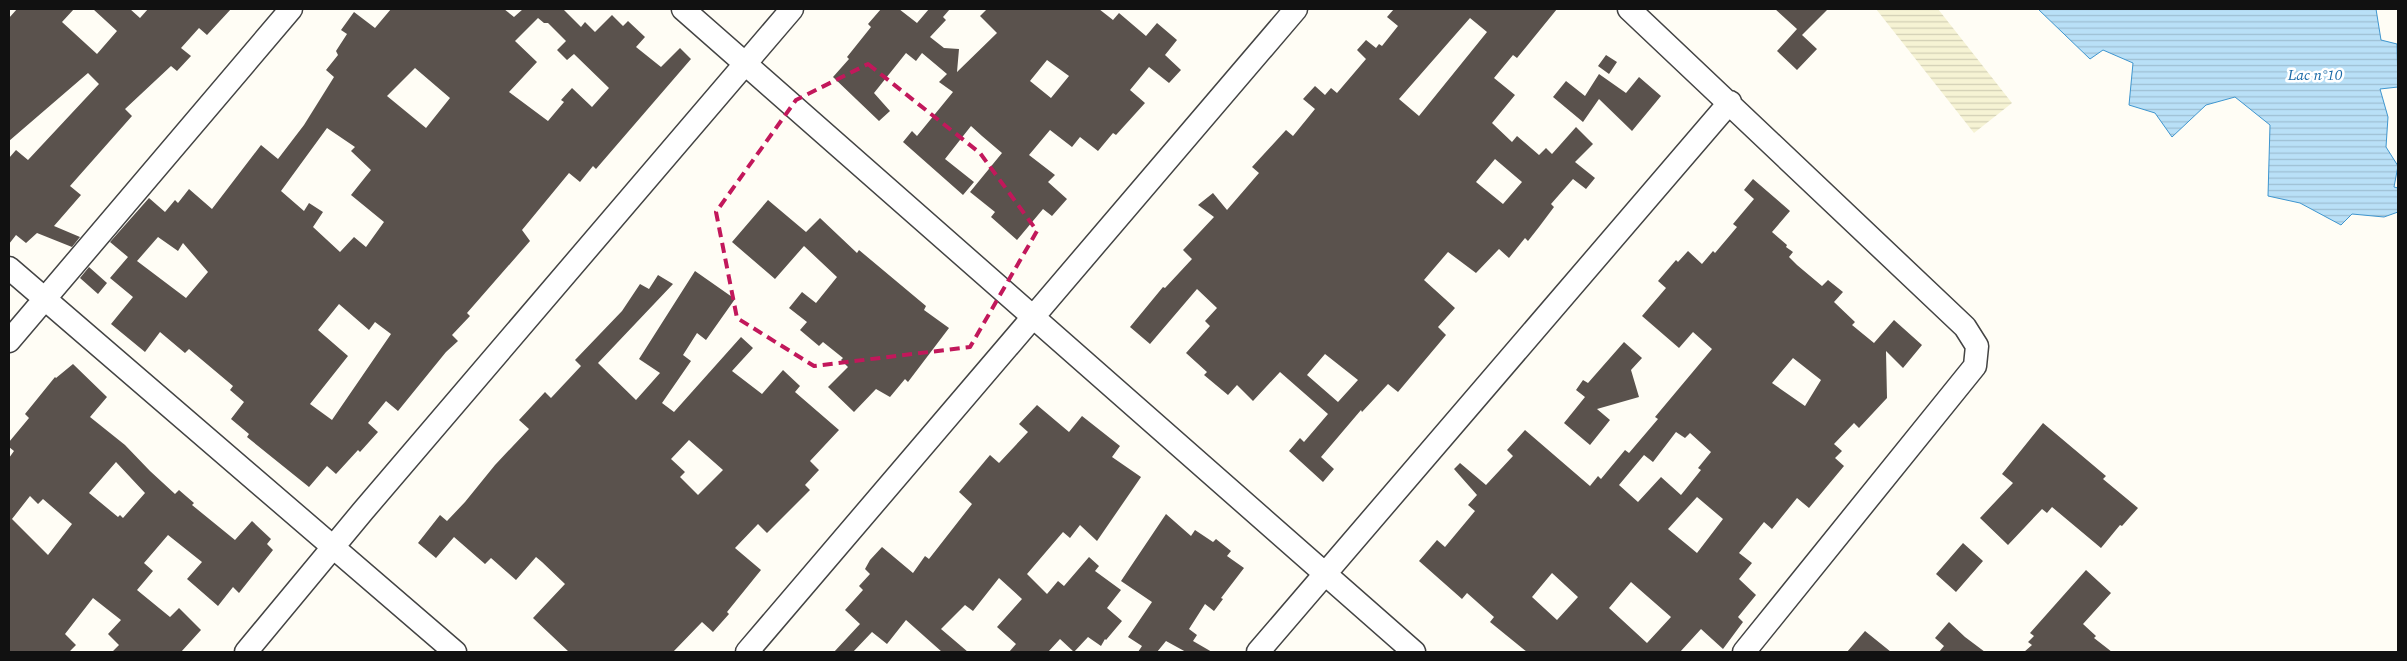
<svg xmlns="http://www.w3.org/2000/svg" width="2407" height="661" font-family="'Source Serif 4',serif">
  <defs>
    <pattern id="farmland-rules" width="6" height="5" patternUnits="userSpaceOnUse" patternTransform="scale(1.25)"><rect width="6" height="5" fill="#f6f3d4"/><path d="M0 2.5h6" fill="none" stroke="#d2cfb5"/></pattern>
    <pattern id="water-rules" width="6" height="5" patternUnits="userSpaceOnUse" patternTransform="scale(1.25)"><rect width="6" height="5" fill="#b9e0f7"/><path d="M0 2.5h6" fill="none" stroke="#9ebfd3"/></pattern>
  </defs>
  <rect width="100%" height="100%" fill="#fffdf5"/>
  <path fill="url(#farmland-rules)" d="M 1876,9 L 1938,9 L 2012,103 L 1974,133 Z"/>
  <path fill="url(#water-rules)" stroke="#3f96cf" d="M 2038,9 L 2376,9 L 2381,40 L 2397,44 L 2398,87 L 2380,89 L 2388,117 L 2386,147 L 2398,166 L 2394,187 L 2398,188 L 2398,212 L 2384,217 L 2352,214 L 2341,225 L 2300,203 L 2268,196 L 2270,125 L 2235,97 L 2206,105 L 2172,137 L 2155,113 L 2129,105 L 2133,63 L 2103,50 L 2090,59 Z"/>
  <path fill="#5a524d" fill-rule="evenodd" d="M 17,9 L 74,9 L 62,22 L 97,54 L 117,31 L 93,9 L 130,9 L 140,18 L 148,9 L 231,9 L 207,35 L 199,28 L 181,48 L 191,56 L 177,71 L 171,66 L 125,109 L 132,116 L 70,186 L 81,195 L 54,226 L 80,237 L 72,247 L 37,233 L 26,243 L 16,235 L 9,244 L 9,158 L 16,150 L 28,160 L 99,84 L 88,73 L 9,141 L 9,18 Z
    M 391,9 L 504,9 L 514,17 L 523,9 L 563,9 L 581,27 L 585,22 L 595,32 L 612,15 L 623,26 L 628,21 L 645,37 L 636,47 L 661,67 L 680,48 L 691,59 L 596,169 L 593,166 L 580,182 L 569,173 L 522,230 L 530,241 L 467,313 L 470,316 L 452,335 L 458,341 L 446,352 L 398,411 L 386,401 L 368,423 L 378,432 L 360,452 L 358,450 L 336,474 L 327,466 L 309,487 L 247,437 L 249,434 L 231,419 L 244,402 L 230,390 L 233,386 L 189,349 L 185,353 L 160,332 L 145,352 L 111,324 L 133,297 L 110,278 L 128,257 L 110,242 L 149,198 L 165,212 L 175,200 L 178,203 L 189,189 L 212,209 L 261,145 L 278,159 L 304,125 L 334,77 L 326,70 L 338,55 L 336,51 L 347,34 L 341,30 L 354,12 L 375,28 ZM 538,18 L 544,23 L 548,23 L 566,41 L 557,50 L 567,60 L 574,54 L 609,88 L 592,107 L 572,88 L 561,100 L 564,102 L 548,121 L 509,92 L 537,62 L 515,41 ZM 415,68 L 450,98 L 426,128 L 387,96 ZM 327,128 L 355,147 L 351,151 L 371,170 L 351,195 L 384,222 L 366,247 L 354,237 L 340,252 L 313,227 L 323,212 L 309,203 L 304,211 L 281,191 ZM 158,237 L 178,251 L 183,243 L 208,272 L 186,298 L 137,261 ZM 339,304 L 369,330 L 375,322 L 391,334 L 332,420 L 310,404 L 348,356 L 318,330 Z
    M 881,9 L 899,9 L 917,23 L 929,9 L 950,9 L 943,17 L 946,20 L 930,37 L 944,48 L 959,49 L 957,72 L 997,33 L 980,16 L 987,9 L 1099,9 L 1113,20 L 1119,13 L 1146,36 L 1157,23 L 1177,40 L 1165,55 L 1181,70 L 1169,83 L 1149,67 L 1130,90 L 1145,103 L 1116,135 L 1113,133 L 1098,151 L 1080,137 L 1072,147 L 1050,130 L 1029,155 L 1055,175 L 1048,182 L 1067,199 L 1052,216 L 1043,209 L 1017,240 L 991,217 L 995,212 L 970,192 L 1002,153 L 982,136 L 971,126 L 945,159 L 974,182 L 963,195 L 903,142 L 912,131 L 917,136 L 953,92 L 939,82 L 947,74 L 922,53 L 916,61 L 906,53 L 874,93 L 890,111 L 879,121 L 833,77 L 849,59 L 847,57 L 871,27 L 868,24 ZM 1047,60 L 1069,76 L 1051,98 L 1030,81 Z
    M 1394,9 L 1557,9 L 1517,58 L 1513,55 L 1494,78 L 1515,95 L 1492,123 L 1512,142 L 1517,136 L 1539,155 L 1546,148 L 1552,154 L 1576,127 L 1593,144 L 1575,162 L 1595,178 L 1586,189 L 1573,179 L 1551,204 L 1554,207 L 1539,227 L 1528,241 L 1525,238 L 1509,258 L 1499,249 L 1476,273 L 1448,252 L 1424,280 L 1455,308 L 1438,327 L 1446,335 L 1398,392 L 1388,384 L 1362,412 L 1361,410 L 1321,457 L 1334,469 L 1323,482 L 1289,451 L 1300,438 L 1304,442 L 1328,414 L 1280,372 L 1253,401 L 1237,385 L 1228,395 L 1204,375 L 1207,372 L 1186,353 L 1210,326 L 1205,321 L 1217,308 L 1197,289 L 1150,344 L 1130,327 L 1163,287 L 1165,288 L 1192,259 L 1183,250 L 1214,217 L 1198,205 L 1213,193 L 1227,210 L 1259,173 L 1252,167 L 1286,130 L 1293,136 L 1315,109 L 1303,99 L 1315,86 L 1325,95 L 1331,88 L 1337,93 L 1366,59 L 1357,50 L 1366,40 L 1376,48 L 1379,44 L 1382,46 L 1398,26 L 1387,17 ZM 1470,18 L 1487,32 L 1419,116 L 1399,99 ZM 1495,159 L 1522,182 L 1503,204 L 1476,182 ZM 1325,354 L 1358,380 L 1338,402 L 1307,375 Z
    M 1775,9 L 1828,9 L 1802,35 L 1817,49 L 1797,70 L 1777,51 L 1797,29 Z
    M 1606,55 L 1617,62 L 1609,74 L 1598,66 Z
    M 1599,74 L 1626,93 L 1639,77 L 1661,96 L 1632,131 L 1599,99 L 1583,122 L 1553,97 L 1566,81 L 1585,96 Z
    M 1753,179 L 1790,211 L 1772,232 L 1787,245 L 1786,247 L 1793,252 L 1789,257 L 1797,265 L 1822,286 L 1828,280 L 1843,292 L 1834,302 L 1855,322 L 1852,325 L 1874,343 L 1894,320 L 1922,345 L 1903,368 L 1886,351 L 1887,398 L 1859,428 L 1854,423 L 1834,444 L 1842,451 L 1835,458 L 1844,466 L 1809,508 L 1797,498 L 1772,529 L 1764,522 L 1739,553 L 1752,563 L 1739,579 L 1756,595 L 1738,617 L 1743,622 L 1723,649 L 1701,629 L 1680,652 L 1527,652 L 1490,622 L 1494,617 L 1467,593 L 1462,599 L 1419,561 L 1437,540 L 1445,547 L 1475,511 L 1468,505 L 1477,495 L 1454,469 L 1460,463 L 1486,485 L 1513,456 L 1507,450 L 1525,430 L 1590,486 L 1598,476 L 1601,479 L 1625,450 L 1629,453 L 1658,419 L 1655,417 L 1712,349 L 1693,332 L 1679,348 L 1642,316 L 1666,288 L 1658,281 L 1676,260 L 1678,262 L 1688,251 L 1702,264 L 1713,251 L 1715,253 L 1737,227 L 1733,224 L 1754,199 L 1744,190 ZM 1793,358 L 1821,380 L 1805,406 L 1772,383 ZM 1676,432 L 1685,438 L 1690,433 L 1711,452 L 1698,468 L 1701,470 L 1681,495 L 1661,477 L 1638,502 L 1619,485 L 1644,455 L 1653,462 ZM 1697,497 L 1723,519 L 1697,553 L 1668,529 ZM 1552,573 L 1578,597 L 1557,620 L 1532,597 ZM 1631,582 L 1671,617 L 1647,643 L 1609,608 Z
    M 768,200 L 806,232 L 820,218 L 857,253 L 859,250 L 926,306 L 924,310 L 949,328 L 908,382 L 905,379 L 890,397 L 876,389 L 854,412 L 828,387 L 848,367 L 841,360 L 843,358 L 823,342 L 819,346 L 800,330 L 807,322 L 789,308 L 802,292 L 816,303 L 837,277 L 804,246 L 775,279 L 732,242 Z
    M 89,267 L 107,283 L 98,294 L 80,278 Z
    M 695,271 L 735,299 L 706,340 L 697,333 L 683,355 L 691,361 L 662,403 L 674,412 L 741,337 L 753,348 L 732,371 L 762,394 L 783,370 L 800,386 L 795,392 L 839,430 L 810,461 L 819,470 L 805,485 L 810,490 L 767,533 L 758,524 L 735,548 L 761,570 L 727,612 L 729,614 L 713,632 L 702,622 L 673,652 L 569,652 L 533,618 L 565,584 L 542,562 L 536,557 L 516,580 L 491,558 L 485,564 L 454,537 L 436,558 L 418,543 L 440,515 L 447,521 L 465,502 L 495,465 L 529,429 L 519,420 L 545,392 L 551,398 L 581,366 L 575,360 L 622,311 L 640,284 L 649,289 L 658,275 L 673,284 L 598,363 L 636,400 L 660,373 L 639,359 ZM 689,440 L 723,470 L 698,495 L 680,477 L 685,472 L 671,459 Z
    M 1624,342 L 1642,358 L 1631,370 L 1639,397 L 1597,409 L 1610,420 L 1590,445 L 1564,423 L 1585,397 L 1576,390 L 1583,380 L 1588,383 Z
    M 73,364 L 107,397 L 90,417 L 125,445 L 150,471 L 175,494 L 179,490 L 194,503 L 192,505 L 235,540 L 252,521 L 271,539 L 267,544 L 273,550 L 239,593 L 233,587 L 218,606 L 187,579 L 202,562 L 168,535 L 144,563 L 153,571 L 137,590 L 170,617 L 179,608 L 201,630 L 181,652 L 112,652 L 119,645 L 108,634 L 121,620 L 93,598 L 65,634 L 76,645 L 69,652 L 9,652 L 9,458 L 14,451 L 9,447 L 9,442 L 29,418 L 25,414 L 55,377 L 56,378 ZM 116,462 L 145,493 L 123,518 L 120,515 L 118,517 L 89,493 ZM 30,496 L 38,504 L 43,499 L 72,524 L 48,555 L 12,519 Z
    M 1037,405 L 1069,432 L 1082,416 L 1120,446 L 1112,457 L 1141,477 L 1097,541 L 1080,525 L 1070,538 L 1063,532 L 1027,574 L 1047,594 L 1058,581 L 1064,586 L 1089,557 L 1099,566 L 1095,571 L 1121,590 L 1107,608 L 1122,621 L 1106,640 L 1105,639 L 1101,646 L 1088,637 L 1074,652 L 1060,639 L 1048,652 L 1009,652 L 1016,644 L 997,627 L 1022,599 L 999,578 L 973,611 L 965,605 L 941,629 L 968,652 L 942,652 L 906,620 L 887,644 L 872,632 L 853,652 L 834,652 L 860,624 L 845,610 L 863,590 L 859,586 L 870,574 L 865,569 L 870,560 L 882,547 L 913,573 L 925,556 L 929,559 L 972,504 L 959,492 L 990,455 L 999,463 L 1028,432 L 1019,424 Z
    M 2043,423 L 2106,476 L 2103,479 L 2138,508 L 2122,526 L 2120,525 L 2101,548 L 2052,507 L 2047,513 L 2042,509 L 2008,545 L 1980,518 L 2013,483 L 2002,474 Z
    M 1166,514 L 1191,536 L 1195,530 L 1213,542 L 1216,539 L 1231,551 L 1227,556 L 1244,568 L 1221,598 L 1223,599 L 1214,611 L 1205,604 L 1189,629 L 1197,635 L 1193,641 L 1212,652 L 1186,652 L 1166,641 L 1157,652 L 1138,652 L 1142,646 L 1128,637 L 1152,602 L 1121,581 Z
    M 1963,543 L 1983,561 L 1956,592 L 1936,574 Z
    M 2086,570 L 2111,593 L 2083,624 L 2096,636 L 2094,638 L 2112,652 L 2024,652 L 2032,645 L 2028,642 L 2034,636 L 2030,633 Z
    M 1949,622 L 1965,637 L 1985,652 L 1939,652 L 1944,646 L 1935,638 Z
    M 1865,631 L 1891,652 L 1847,652 Z"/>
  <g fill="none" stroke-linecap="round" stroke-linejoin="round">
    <g stroke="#444" stroke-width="25">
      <path id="minor" d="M 683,9 L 1414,652
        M 1629,9 L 1965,327 L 1977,346 L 1975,366 L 1744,652
        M 9,268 L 455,652
        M 9,341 L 291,9
        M 246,652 L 363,511 L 792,9
        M 747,652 L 1296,9
        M 1258,652 L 1730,102"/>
    </g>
    <use href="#minor" stroke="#fff" stroke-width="22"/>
  </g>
  <path fill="none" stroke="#c2185b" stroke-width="4" stroke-dasharray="10 6" stroke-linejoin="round" d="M 868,64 L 980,153 L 1037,231 L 970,347 L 814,366 L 737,318 L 716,212 L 796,100 Z"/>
  <g text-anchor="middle" stroke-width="5" stroke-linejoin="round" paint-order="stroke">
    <g font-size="15" font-style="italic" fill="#1768a6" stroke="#fff">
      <text x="2315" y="80">Lac n°10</text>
    </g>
  </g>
  <rect width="2407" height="661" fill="none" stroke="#111111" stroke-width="20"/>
</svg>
